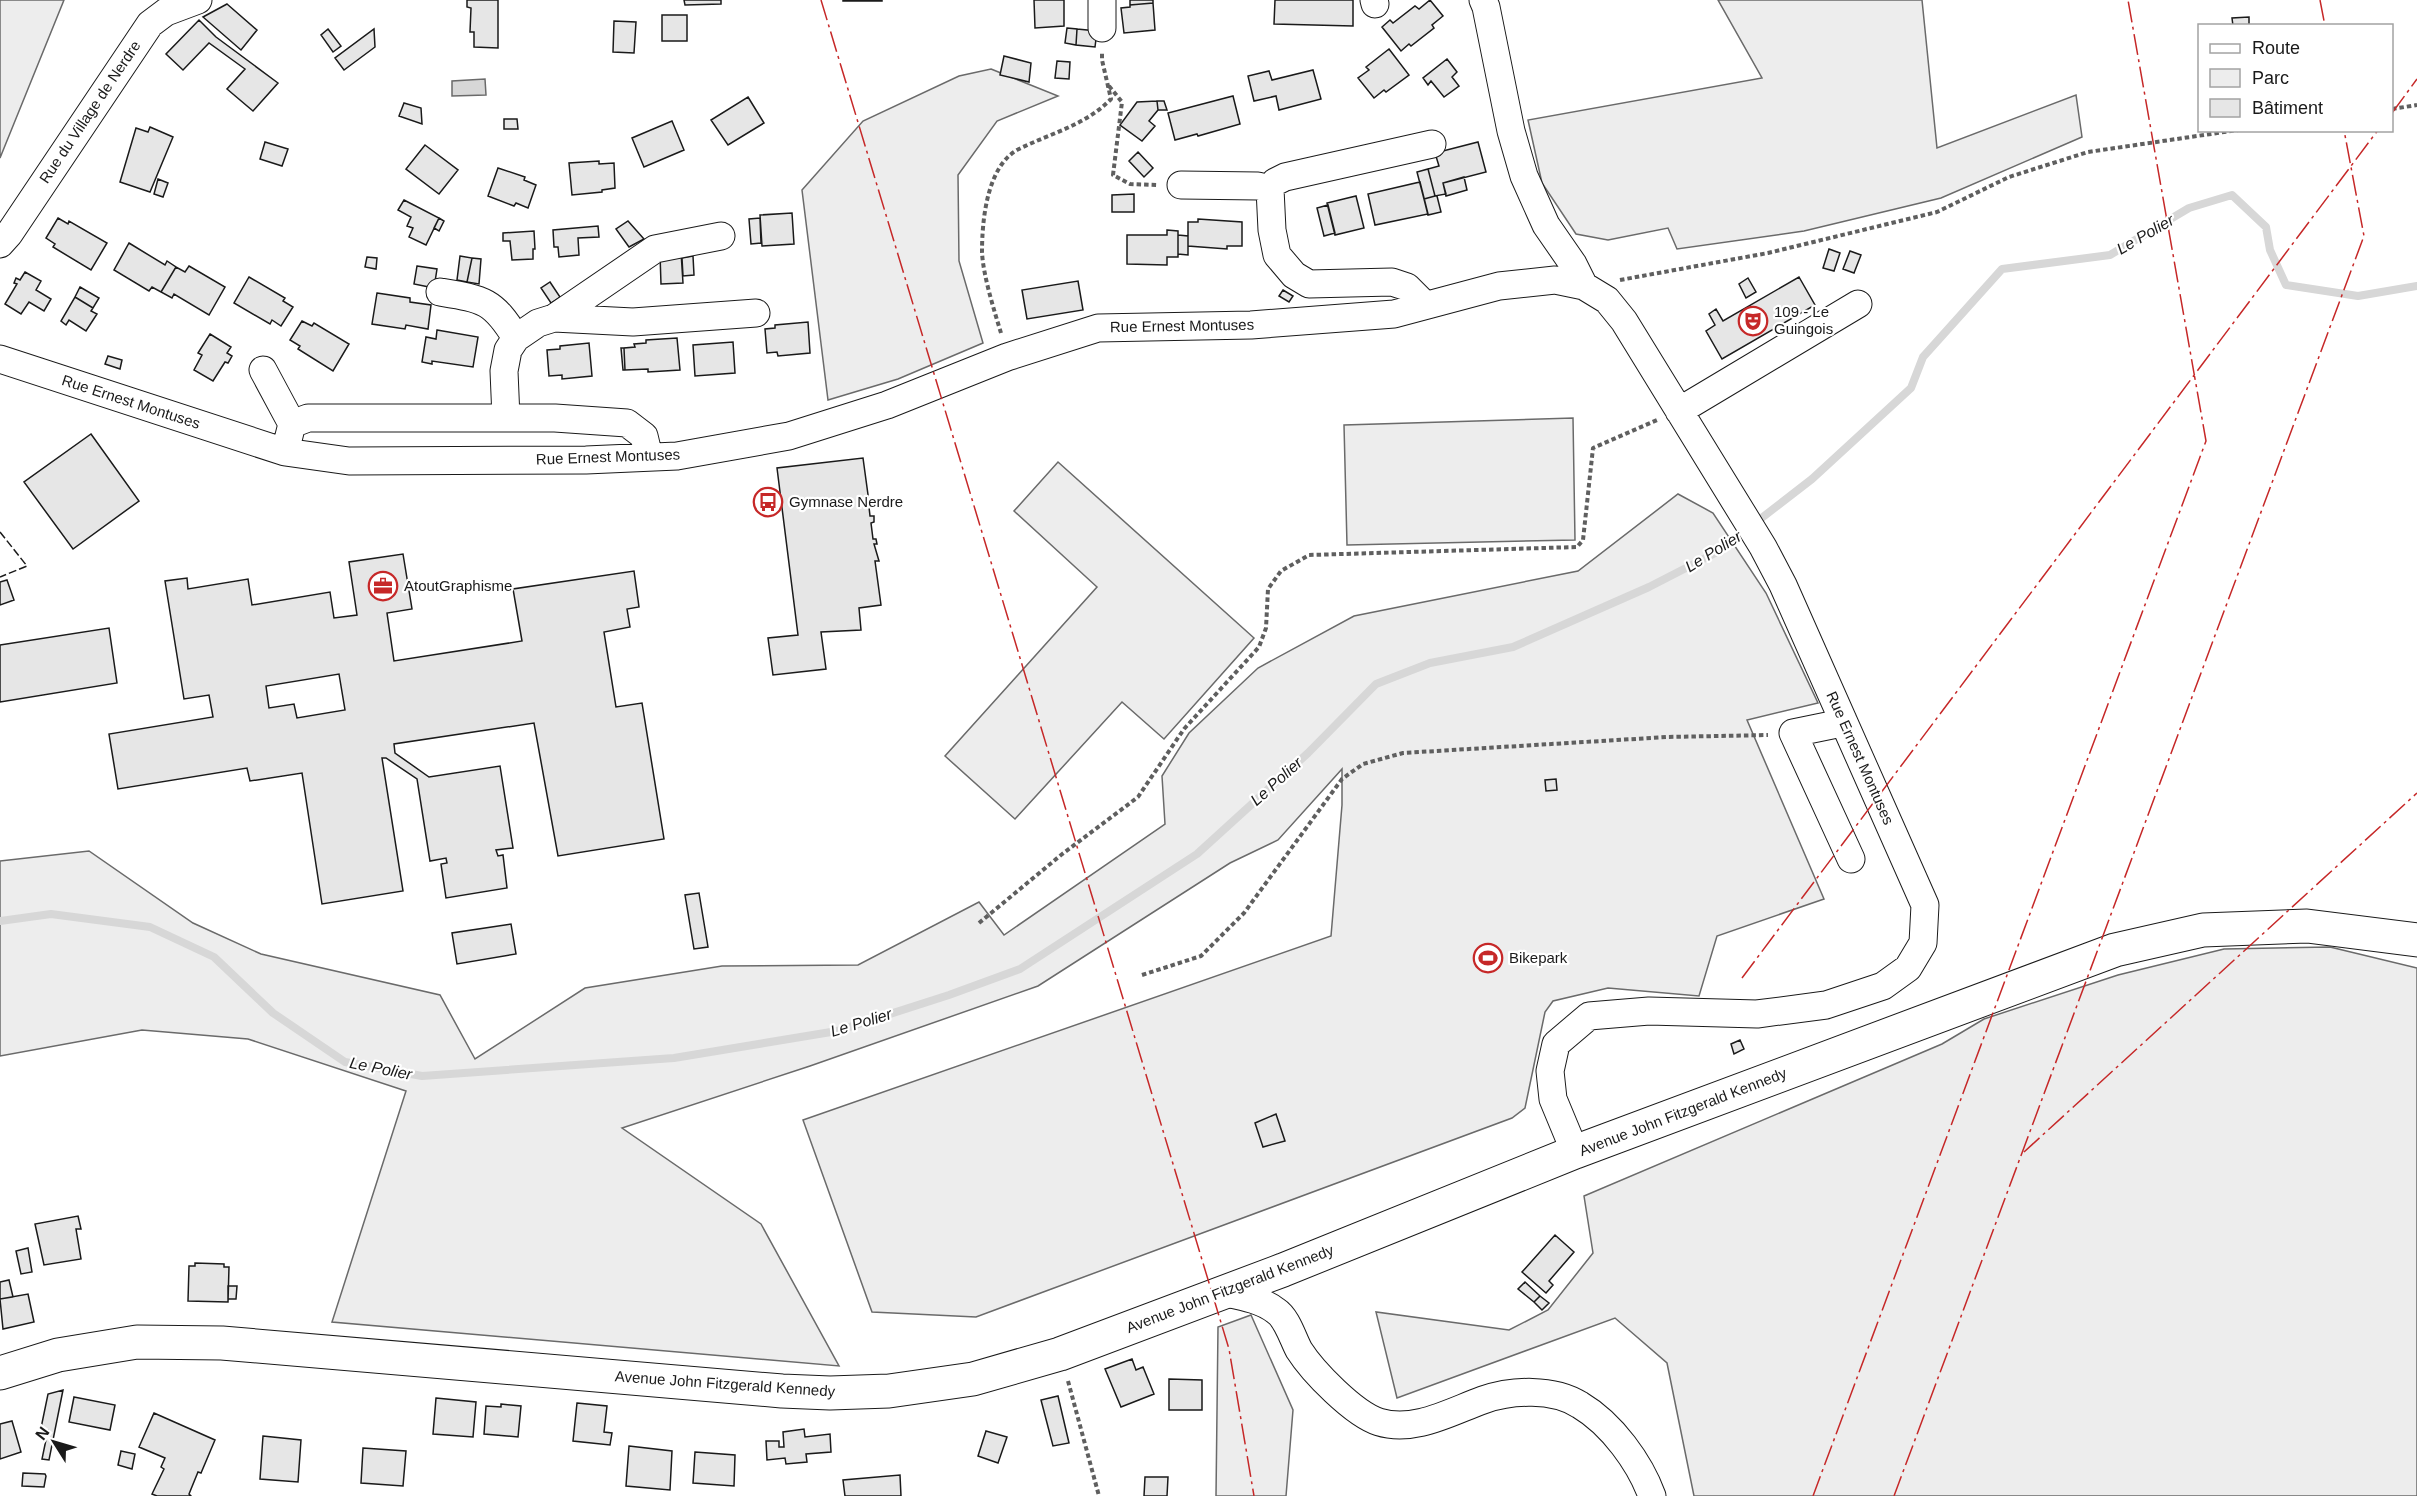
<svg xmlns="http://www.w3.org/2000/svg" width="2417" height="1496" font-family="Arial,sans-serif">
  <rect width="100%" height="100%" fill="#fff"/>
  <path fill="#ededed" stroke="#6a6a6a" stroke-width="1.5" d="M 0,0 L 64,0 L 0,158 Z
    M 1718,0 L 1922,0 L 1937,148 L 2076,95 L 2082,137 L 1941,198 L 1804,231 L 1677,249 L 1668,228 L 1608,240 L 1576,234 L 1542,183 L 1528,120 L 1762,78 Z
    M 991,69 L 1058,96 L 997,121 L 958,175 L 959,261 L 983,343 L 898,379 L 828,400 L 802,190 L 863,121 L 959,76 Z
    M 1573,418 L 1575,540 L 1347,545 L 1344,425 Z
    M 1058,462 L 1254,638 L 1164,739 L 1122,702 L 1015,819 L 945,756 L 1097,587 L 1014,511 Z
    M 1678,494 L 1713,513 L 1766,593 L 1818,703 L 1747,720 L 1824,899 L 1717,936 L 1699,996 L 1608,988 L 1553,1001 L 1545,1012 L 1525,1108 L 1512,1118 L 976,1317 L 872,1312 L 803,1120 L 1331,936 L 1342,805 L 1342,769 L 1278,840 L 1230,863 L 1038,986 L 810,1066 L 622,1128 L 761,1224 L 839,1366 L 332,1322 L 406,1091 L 248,1039 L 142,1030 L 0,1056 L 0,861 L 89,851 L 193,923 L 261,954 L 440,995 L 475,1059 L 585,988 L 722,966 L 858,965 L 979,902 L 1004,935 L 1165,824 L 1162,776 L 1189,733 L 1258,668 L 1354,616 L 1578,571 Z
    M 2330,947 L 2417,968 L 2417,1496 L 1694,1496 L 1667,1363 L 1615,1318 L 1397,1398 L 1376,1312 L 1509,1330 L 1548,1310 L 1593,1253 L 1584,1196 L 1942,1044 L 1984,1019 L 2118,975 L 2224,949 Z
    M 1251,1315 L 1293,1410 L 1286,1496 L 1216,1496 L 1218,1327 Z"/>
  <path fill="#d7d7d7" stroke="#6a6a6a" stroke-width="1.5" d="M 485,79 L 486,95 L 452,96 L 452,81 Z"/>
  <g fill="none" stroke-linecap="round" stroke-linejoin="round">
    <path stroke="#d7d7d7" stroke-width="8" d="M 0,921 L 51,914 L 150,927 L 214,957 L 273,1013 L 345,1062 L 422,1076 L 674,1058 L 837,1031 L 949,995 L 1020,969 L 1197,854 L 1308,753 L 1376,684 L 1430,663 L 1513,647 L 1649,587 L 1719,551 L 1812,479 L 1911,388 L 1923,357 L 2002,269 L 2110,255 L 2189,208 L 2232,195 L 2266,227 L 2270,250 L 2286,285 L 2358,296 L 2417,286"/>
  </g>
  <path fill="#e6e6e6" stroke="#1a1a1a" stroke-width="1.5" fill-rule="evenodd" d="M 467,0 L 498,0 L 498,48 L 474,47 L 474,32 L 470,32 L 471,8 L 467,7 Z
    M 684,0 L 721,0 L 721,4 L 685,5 Z
    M 843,0 L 882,0 L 882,1 L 843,1 Z
    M 1034,0 L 1064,0 L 1064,26 L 1035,28 Z
    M 1130,0 L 1153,0 L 1153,3 L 1130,5 Z
    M 1275,0 L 1353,0 L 1353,26 L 1274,24 Z
    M 1430,0 L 1443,16 L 1432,25 L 1434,28 L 1411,46 L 1409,44 L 1401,51 L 1382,27 L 1390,20 L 1393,23 L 1415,6 L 1419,9 Z
    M 1153,3 L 1155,30 L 1124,33 L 1121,8 L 1130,7 L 1130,5 Z
    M 227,4 L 257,30 L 241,50 L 203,17 Z
    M 662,15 L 687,15 L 687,41 L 662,41 Z
    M 2249,17 L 2249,26 L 2233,26 L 2232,18 Z
    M 199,20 L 216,37 L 278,83 L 253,111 L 227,89 L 245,69 L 209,43 L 183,70 L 166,54 Z
    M 614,21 L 636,22 L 634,53 L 613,52 Z
    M 1067,28 L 1077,29 L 1076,45 L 1065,43 Z
    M 328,29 L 341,46 L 333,52 L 321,35 Z
    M 374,29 L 375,47 L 344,70 L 335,58 Z
    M 1077,29 L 1097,31 L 1095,47 L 1076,45 Z
    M 1389,49 L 1409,75 L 1386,92 L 1384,90 L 1374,98 L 1358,78 L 1369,70 L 1366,67 Z
    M 1004,56 L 1031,63 L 1029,82 L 1000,75 Z
    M 1447,59 L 1457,72 L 1452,77 L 1459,86 L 1444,97 L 1431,81 L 1428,85 L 1423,78 Z
    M 1057,61 L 1070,62 L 1069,79 L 1055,78 Z
    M 1313,70 L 1321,99 L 1279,110 L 1276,96 L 1254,101 L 1248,76 L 1269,71 L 1272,80 Z
    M 1233,96 L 1240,124 L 1198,136 L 1197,134 L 1175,140 L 1168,113 Z
    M 748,97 L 764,123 L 728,145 L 711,120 Z
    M 1157,101 L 1158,110 L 1149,121 L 1155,126 L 1142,141 L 1120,125 L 1137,102 Z
    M 1157,101 L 1164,101 L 1167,110 L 1158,110 Z
    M 404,103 L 421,108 L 422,124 L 399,116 Z
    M 504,119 L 517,119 L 518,129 L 504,129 Z
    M 672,121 L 684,150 L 644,167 L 632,138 Z
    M 150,127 L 173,137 L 150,192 L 120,182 L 136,128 L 148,132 Z
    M 265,142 L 288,149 L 282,166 L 260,159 Z
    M 1478,142 L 1486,172 L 1443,183 L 1446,194 L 1435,196 L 1428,169 L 1439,166 L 1435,153 Z
    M 425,145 L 458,170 L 439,194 L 406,169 Z
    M 1138,152 L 1153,168 L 1144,177 L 1129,161 Z
    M 599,161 L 599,164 L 614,163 L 615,188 L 602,190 L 602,192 L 572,195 L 569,163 Z
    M 498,168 L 525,177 L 524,180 L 536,185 L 528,208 L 516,203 L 514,206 L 488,196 Z
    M 1428,169 L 1435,196 L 1424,199 L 1417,172 Z
    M 1464,177 L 1467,190 L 1446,196 L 1443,183 Z
    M 158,179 L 168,183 L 163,197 L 154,194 Z
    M 1420,182 L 1428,214 L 1375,225 L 1368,194 Z
    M 1134,194 L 1134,212 L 1112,212 L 1112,195 Z
    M 1356,196 L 1364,228 L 1335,235 L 1327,203 Z
    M 1435,196 L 1437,196 L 1441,212 L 1428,215 L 1424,199 Z
    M 404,200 L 439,218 L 426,245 L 409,237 L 413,228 L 407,226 L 411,217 L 398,210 Z
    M 1328,205 L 1335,233 L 1324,236 L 1317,208 Z
    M 792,213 L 794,244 L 762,246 L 760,215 Z
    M 58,218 L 68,224 L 69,221 L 107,243 L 91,270 L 53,247 L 55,244 L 46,238 Z
    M 439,218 L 444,221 L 439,231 L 434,228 Z
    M 760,218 L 761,243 L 751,244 L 749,219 Z
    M 1198,219 L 1242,222 L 1242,246 L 1227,246 L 1227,249 L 1188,246 L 1188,222 L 1198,222 Z
    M 628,221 L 644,239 L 629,247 L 616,229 Z
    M 598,226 L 599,237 L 578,238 L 579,255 L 559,257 L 558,247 L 554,247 L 553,230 Z
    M 1167,230 L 1178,231 L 1178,257 L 1167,257 L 1167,265 L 1127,264 L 1127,235 L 1167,235 Z
    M 534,231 L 535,249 L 533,249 L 533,259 L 512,260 L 510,241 L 503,241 L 503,233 Z
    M 1178,235 L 1188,236 L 1188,255 L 1178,254 Z
    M 129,243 L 165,265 L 167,261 L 176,267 L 161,292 L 152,287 L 149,291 L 114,270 Z
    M 1829,249 L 1840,253 L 1834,271 L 1823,268 Z
    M 1850,251 L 1861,255 L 1854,273 L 1843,269 Z
    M 681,252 L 683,283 L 661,284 L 660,254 Z
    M 460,256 L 472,258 L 467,282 L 457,280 Z
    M 693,256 L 694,275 L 683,276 L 682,258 Z
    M 367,257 L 377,258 L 376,269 L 365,267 Z
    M 472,258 L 481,259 L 479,284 L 467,282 Z
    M 189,266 L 225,287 L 209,315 L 174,294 L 172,298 L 161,292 L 176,267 L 185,272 Z
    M 417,266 L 437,269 L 434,288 L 414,284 Z
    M 25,272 L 41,281 L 36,290 L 51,299 L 44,311 L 29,302 L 21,314 L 5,304 L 17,284 L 14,283 L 16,278 L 20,280 Z
    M 249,277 L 285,298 L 283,301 L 293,307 L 281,326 L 272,320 L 270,324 L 234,303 Z
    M 1799,277 L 1815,305 L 1722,359 L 1706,331 L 1715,325 L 1709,314 L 1716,309 L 1723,321 Z
    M 1748,278 L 1756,292 L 1746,298 L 1739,284 Z
    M 1078,281 L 1083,310 L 1027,319 L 1022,290 Z
    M 550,282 L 560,297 L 551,303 L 541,288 Z
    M 80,287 L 99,298 L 93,308 L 75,297 Z
    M 1283,290 L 1293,296 L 1289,302 L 1279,296 Z
    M 377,293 L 410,298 L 410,302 L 431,305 L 428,329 L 406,325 L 405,329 L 372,324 Z
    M 75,297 L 93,308 L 91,311 L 97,314 L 86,331 L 69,320 L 66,325 L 61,321 Z
    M 302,321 L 312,326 L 314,323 L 349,344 L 333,371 L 298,349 L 300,346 L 290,340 Z
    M 808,322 L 810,353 L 778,356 L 777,352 L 767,353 L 765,329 L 775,328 L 775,325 Z
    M 437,330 L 478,337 L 473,367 L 432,361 L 432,364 L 422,362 L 426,337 L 436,339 Z
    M 210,334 L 231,347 L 227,353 L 232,356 L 228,363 L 225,362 L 213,381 L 194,370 L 202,355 L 198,353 Z
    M 677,338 L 680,370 L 648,372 L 648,369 L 625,370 L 624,348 L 635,347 L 634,344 L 646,343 L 646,340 Z
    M 733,342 L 735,373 L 695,376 L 693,345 Z
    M 589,343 L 592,376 L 562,379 L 562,375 L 549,376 L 547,350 L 560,349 L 560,346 Z
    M 621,348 L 624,348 L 625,370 L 623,370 Z
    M 108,356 L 122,360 L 120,369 L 105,364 Z
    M 91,434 L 139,501 L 73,549 L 24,482 Z
    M 863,458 L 869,502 L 872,501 L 872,507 L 869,507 L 870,516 L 874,516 L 874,522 L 871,523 L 873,539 L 876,539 L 877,544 L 874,544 L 879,561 L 875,561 L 881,605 L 859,608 L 861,630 L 821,632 L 826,669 L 773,675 L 768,638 L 798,635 L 777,468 Z
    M 403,554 L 412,609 L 387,613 L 394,661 L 522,641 L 513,589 L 634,571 L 639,607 L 627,609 L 630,627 L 604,632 L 616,707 L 642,703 L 664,839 L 558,856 L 534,723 L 394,744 L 395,753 L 429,777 L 500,766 L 513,848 L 496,850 L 498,856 L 503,855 L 507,888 L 446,898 L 441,864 L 447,863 L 446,858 L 430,861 L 417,779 L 386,758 L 382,758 L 403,891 L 322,904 L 302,773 L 250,781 L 247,768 L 118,789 L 109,734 L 213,717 L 209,695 L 184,699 L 165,581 L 187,578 L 188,589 L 248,579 L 252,605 L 330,592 L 334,618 L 357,615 L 349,562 ZM 339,674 L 345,710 L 297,718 L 294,704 L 269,708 L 266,686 Z
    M 7,580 L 14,600 L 0,605 L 0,582 Z
    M 109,628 L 117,683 L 0,702 L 0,645 Z
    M 1556,779 L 1557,790 L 1546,791 L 1545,780 Z
    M 699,893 L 708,947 L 694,949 L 685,895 Z
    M 511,924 L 516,954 L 457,964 L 452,933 Z
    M 1740,1040 L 1744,1049 L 1734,1054 L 1731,1044 Z
    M 1276,1114 L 1285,1141 L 1263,1147 L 1255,1123 Z
    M 78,1216 L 81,1229 L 76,1229 L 81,1259 L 44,1265 L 35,1224 Z
    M 1555,1235 L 1574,1252 L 1549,1281 L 1553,1285 L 1546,1293 L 1522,1272 Z
    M 28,1248 L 32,1272 L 21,1274 L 16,1251 Z
    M 195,1263 L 224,1264 L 224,1267 L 229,1267 L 228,1302 L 188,1301 L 189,1266 L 195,1266 Z
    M 9,1280 L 13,1297 L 0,1299 L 0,1282 Z
    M 1525,1282 L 1540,1296 L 1534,1302 L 1518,1289 Z
    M 228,1286 L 237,1286 L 236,1299 L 228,1299 Z
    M 28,1294 L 34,1322 L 3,1329 L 0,1299 Z
    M 1540,1296 L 1549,1303 L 1542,1310 L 1534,1302 Z
    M 1132,1359 L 1136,1370 L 1143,1367 L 1154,1394 L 1121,1407 L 1105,1369 Z
    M 1169,1379 L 1202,1380 L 1202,1410 L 1169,1410 Z
    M 63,1390 L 49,1460 L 42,1459 L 48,1430 L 41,1428 L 48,1394 Z
    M 1058,1396 L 1069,1443 L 1053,1446 L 1041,1400 Z
    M 74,1397 L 115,1405 L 110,1430 L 69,1422 Z
    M 436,1398 L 476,1402 L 473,1437 L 433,1434 Z
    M 577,1403 L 607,1406 L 604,1432 L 612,1433 L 610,1445 L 573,1441 Z
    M 501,1404 L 521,1406 L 518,1437 L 484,1434 L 486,1406 L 501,1407 Z
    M 154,1413 L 215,1440 L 201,1473 L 198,1472 L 189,1494 L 191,1496 L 157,1496 L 152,1494 L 164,1469 L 161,1467 L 165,1458 L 139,1447 Z
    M 12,1421 L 21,1452 L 0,1459 L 0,1424 Z
    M 804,1429 L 805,1437 L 830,1434 L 831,1452 L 806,1454 L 807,1462 L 786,1464 L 785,1458 L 767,1460 L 766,1441 L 779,1441 L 779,1447 L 784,1447 L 783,1432 Z
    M 986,1431 L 1007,1437 L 998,1463 L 978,1456 Z
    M 263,1436 L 301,1440 L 298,1482 L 260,1479 Z
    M 629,1446 L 672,1451 L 670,1490 L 626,1486 Z
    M 363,1448 L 406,1451 L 403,1486 L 361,1483 Z
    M 121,1451 L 135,1454 L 132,1469 L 118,1465 Z
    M 695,1452 L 735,1455 L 734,1486 L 693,1483 Z
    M 23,1473 L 45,1474 L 46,1476 L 44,1487 L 22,1486 Z
    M 900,1475 L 901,1496 L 845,1496 L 843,1480 Z
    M 1145,1477 L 1168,1477 L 1167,1496 L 1144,1496 Z"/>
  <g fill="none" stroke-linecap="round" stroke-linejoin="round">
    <g stroke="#1a1a1a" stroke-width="29">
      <path id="minor" d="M 1374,0 L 1375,4
        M 1483,0 L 1486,7 L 1511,131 L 1524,176 L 1546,225 L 1573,264 L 1584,286
        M 1102,28 L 1102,0
        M 1181,185 L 1258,186 L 1270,189
        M 0,244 L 9,234 L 150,24 L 166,12 L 198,0
        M 440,292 C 483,299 493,300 516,338
        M 1425,305 L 1407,287 L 1392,282 L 1309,284 L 1294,275 L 1277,255 L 1272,230 L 1270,189 L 1275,182 L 1285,177 L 1432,144
        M 554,318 L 655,249 L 721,236
        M 0,359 L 285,452 L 349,461 L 586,460 L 677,456 L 789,436 L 887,405 L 1007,357 L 1098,328 L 1251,325 L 1394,314 L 1499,286 L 1555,280 L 1584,286 L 1607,300 L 1624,321 L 1763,547 L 1783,585 L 1925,905 L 1923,943 L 1908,968 L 1883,986 L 1826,1005 L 1757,1014 L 1649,1011 L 1589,1016 L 1556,1044 L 1550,1071 L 1553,1099 L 1575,1152
        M 263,370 L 292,424
        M 1679,411 L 1858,304
        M 506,418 L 504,371 L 508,350 L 516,338 L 538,323 L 554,318 L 633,322 L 756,313
        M 285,452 L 292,424 L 308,418 L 555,418 L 627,423 L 644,436 L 649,457
        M 1843,720 L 1832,725 L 1793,733 L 1851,859
        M 1221,1292 C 1240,1296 1261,1299 1276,1311 C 1287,1318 1293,1339 1299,1350 C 1313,1372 1354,1414 1379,1422 C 1414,1433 1450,1412 1483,1400 C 1512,1390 1553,1388 1580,1405 C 1612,1424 1640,1463 1652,1496"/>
    </g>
    <g stroke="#1a1a1a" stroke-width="35">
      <path id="major" d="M 0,1373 L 58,1355 L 137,1342 L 222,1343 L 782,1391 L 830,1393 L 889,1391 L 973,1379 L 1060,1354 L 1283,1270 L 1575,1152 L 2115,950 L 2203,930 L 2307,926 L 2417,940"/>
    </g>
    <path stroke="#5f5f5f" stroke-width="4" stroke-dasharray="4.5 3" stroke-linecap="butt" d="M 1109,86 L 1122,102 L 1113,175 L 1130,184 L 1157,185
      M 2392,109 L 2417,105
      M 1620,280 L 1768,253 L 1937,212 L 2009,177 L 2088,152 L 2238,130
      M 1001,333 C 994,310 983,275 982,252 C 982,220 987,165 1019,149 C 1051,133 1086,125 1111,99 L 1102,60 L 1102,51
      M 979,923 L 1061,855 L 1138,797 L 1184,729 L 1259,647 L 1266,628 L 1268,589 L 1281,571 L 1309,555 L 1577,547 L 1583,540 L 1593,448 L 1657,420
      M 1142,975 L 1201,956 L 1244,913 L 1342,779 L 1363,764 L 1403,753 L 1667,737 L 1768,735
      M 1068,1381 L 1099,1496"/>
    <use href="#minor" stroke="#fff" stroke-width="27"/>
    <use href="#major" stroke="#fff" stroke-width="33"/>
    <path stroke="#1a1a1a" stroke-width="1.5" stroke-dasharray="8 3" stroke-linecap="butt" d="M 0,532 L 27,566 L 0,577"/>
    <path stroke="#c62828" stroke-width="1.5" stroke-dasharray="21 4.5 3 4.5" stroke-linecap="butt" d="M 821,0 L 1229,1349 L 1254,1496
      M 2320,0 L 2325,26
      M 2392,113 L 2417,79
      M 1742,978 L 2378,130
      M 2024,1152 L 2417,793
      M 1813,1496 L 2206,441 L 2128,0
      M 1894,1496 L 2364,236 L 2344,130"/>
  </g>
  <defs>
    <g id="theatre-ring" transform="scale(1.5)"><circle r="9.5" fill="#fff" stroke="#c62828" stroke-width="1.5"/><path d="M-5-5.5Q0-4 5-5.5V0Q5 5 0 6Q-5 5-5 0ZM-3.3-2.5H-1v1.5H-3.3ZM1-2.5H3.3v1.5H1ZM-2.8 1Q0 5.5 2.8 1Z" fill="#c62828"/></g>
    <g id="bus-ring" transform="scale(1.5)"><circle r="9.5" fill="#fff" stroke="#c62828" stroke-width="1.5"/><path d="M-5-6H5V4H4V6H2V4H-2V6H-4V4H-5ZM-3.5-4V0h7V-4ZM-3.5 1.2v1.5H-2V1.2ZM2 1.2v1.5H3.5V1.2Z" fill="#c62828"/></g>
    <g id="office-ring" transform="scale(1.5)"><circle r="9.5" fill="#fff" stroke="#c62828" stroke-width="1.5"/><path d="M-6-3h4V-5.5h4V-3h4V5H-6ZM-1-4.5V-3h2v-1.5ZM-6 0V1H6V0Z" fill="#c62828"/></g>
    <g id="stadium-ring" transform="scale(1.5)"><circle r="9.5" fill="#fff" stroke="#c62828" stroke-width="1.5"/><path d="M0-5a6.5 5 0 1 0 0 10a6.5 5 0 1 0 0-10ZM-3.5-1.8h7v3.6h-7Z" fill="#c62828"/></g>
  </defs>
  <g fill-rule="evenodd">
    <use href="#theatre-ring" x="1753" y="321"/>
    <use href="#bus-ring" x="768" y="502"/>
    <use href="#office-ring" x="383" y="586"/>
    <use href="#stadium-ring" x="1488" y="958"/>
  </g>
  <g text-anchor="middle" stroke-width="4.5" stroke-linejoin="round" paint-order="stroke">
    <g font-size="15" fill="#1a1a1a" stroke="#fff">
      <text transform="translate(90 112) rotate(-56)" y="5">Rue du Village de Nerdre</text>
      <text transform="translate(1182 326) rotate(-1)" y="5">Rue Ernest Montuses</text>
      <text transform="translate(131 402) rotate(18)" y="5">Rue Ernest Montuses</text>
      <text transform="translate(608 457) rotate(-2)" y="5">Rue Ernest Montuses</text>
      <text transform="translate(1860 758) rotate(66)" y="5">Rue Ernest Montuses</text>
      <text transform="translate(1683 1112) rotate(-21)" y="5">Avenue John Fitzgerald Kennedy</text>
      <text transform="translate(1230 1289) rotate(-21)" y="5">Avenue John Fitzgerald Kennedy</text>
      <text transform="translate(725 1384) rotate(4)" y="5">Avenue John Fitzgerald Kennedy</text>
    </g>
    <g font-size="15" fill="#1a1a1a" stroke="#fff" text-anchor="start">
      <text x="1774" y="317">109 - Le<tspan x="1774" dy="17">Guingois</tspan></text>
      <text x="789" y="507">Gymnase Nerdre</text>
      <text x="404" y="591">AtoutGraphisme</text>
      <text x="1509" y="963">Bikepark</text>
    </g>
    <g font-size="16" font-style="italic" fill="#1a1a1a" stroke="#fff">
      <text transform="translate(2145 234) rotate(-30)" y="6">Le Polier</text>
      <text transform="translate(1713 551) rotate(-32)" y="6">Le Polier</text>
      <text transform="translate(1276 781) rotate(-42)" y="6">Le Polier</text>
      <text transform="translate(861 1022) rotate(-17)" y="6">Le Polier</text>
      <text transform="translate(381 1068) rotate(11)" y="6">Le Polier</text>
    </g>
  </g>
  <rect x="2198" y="24" width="195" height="108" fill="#ffffff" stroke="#a3a3a3" stroke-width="1.5"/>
  <rect x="2210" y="44" width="30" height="9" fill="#ffffff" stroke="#a3a3a3" stroke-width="1.5"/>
  <text x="2252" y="54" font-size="18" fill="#1a1a1a">Route</text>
  <rect x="2210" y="69" width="30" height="18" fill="#ededed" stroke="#a3a3a3" stroke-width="1.5"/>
  <text x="2252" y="84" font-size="18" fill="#1a1a1a">Parc</text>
  <rect x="2210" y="99" width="30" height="18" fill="#e6e6e6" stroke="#a3a3a3" stroke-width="1.5"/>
  <text x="2252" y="114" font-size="18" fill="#1a1a1a">Bâtiment</text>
  <g transform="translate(54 1442) rotate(307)" stroke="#ffffff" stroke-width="4.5" paint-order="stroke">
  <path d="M0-4.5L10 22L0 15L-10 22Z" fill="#1a1a1a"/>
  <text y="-9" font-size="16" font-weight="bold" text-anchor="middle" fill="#1a1a1a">N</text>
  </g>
</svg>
